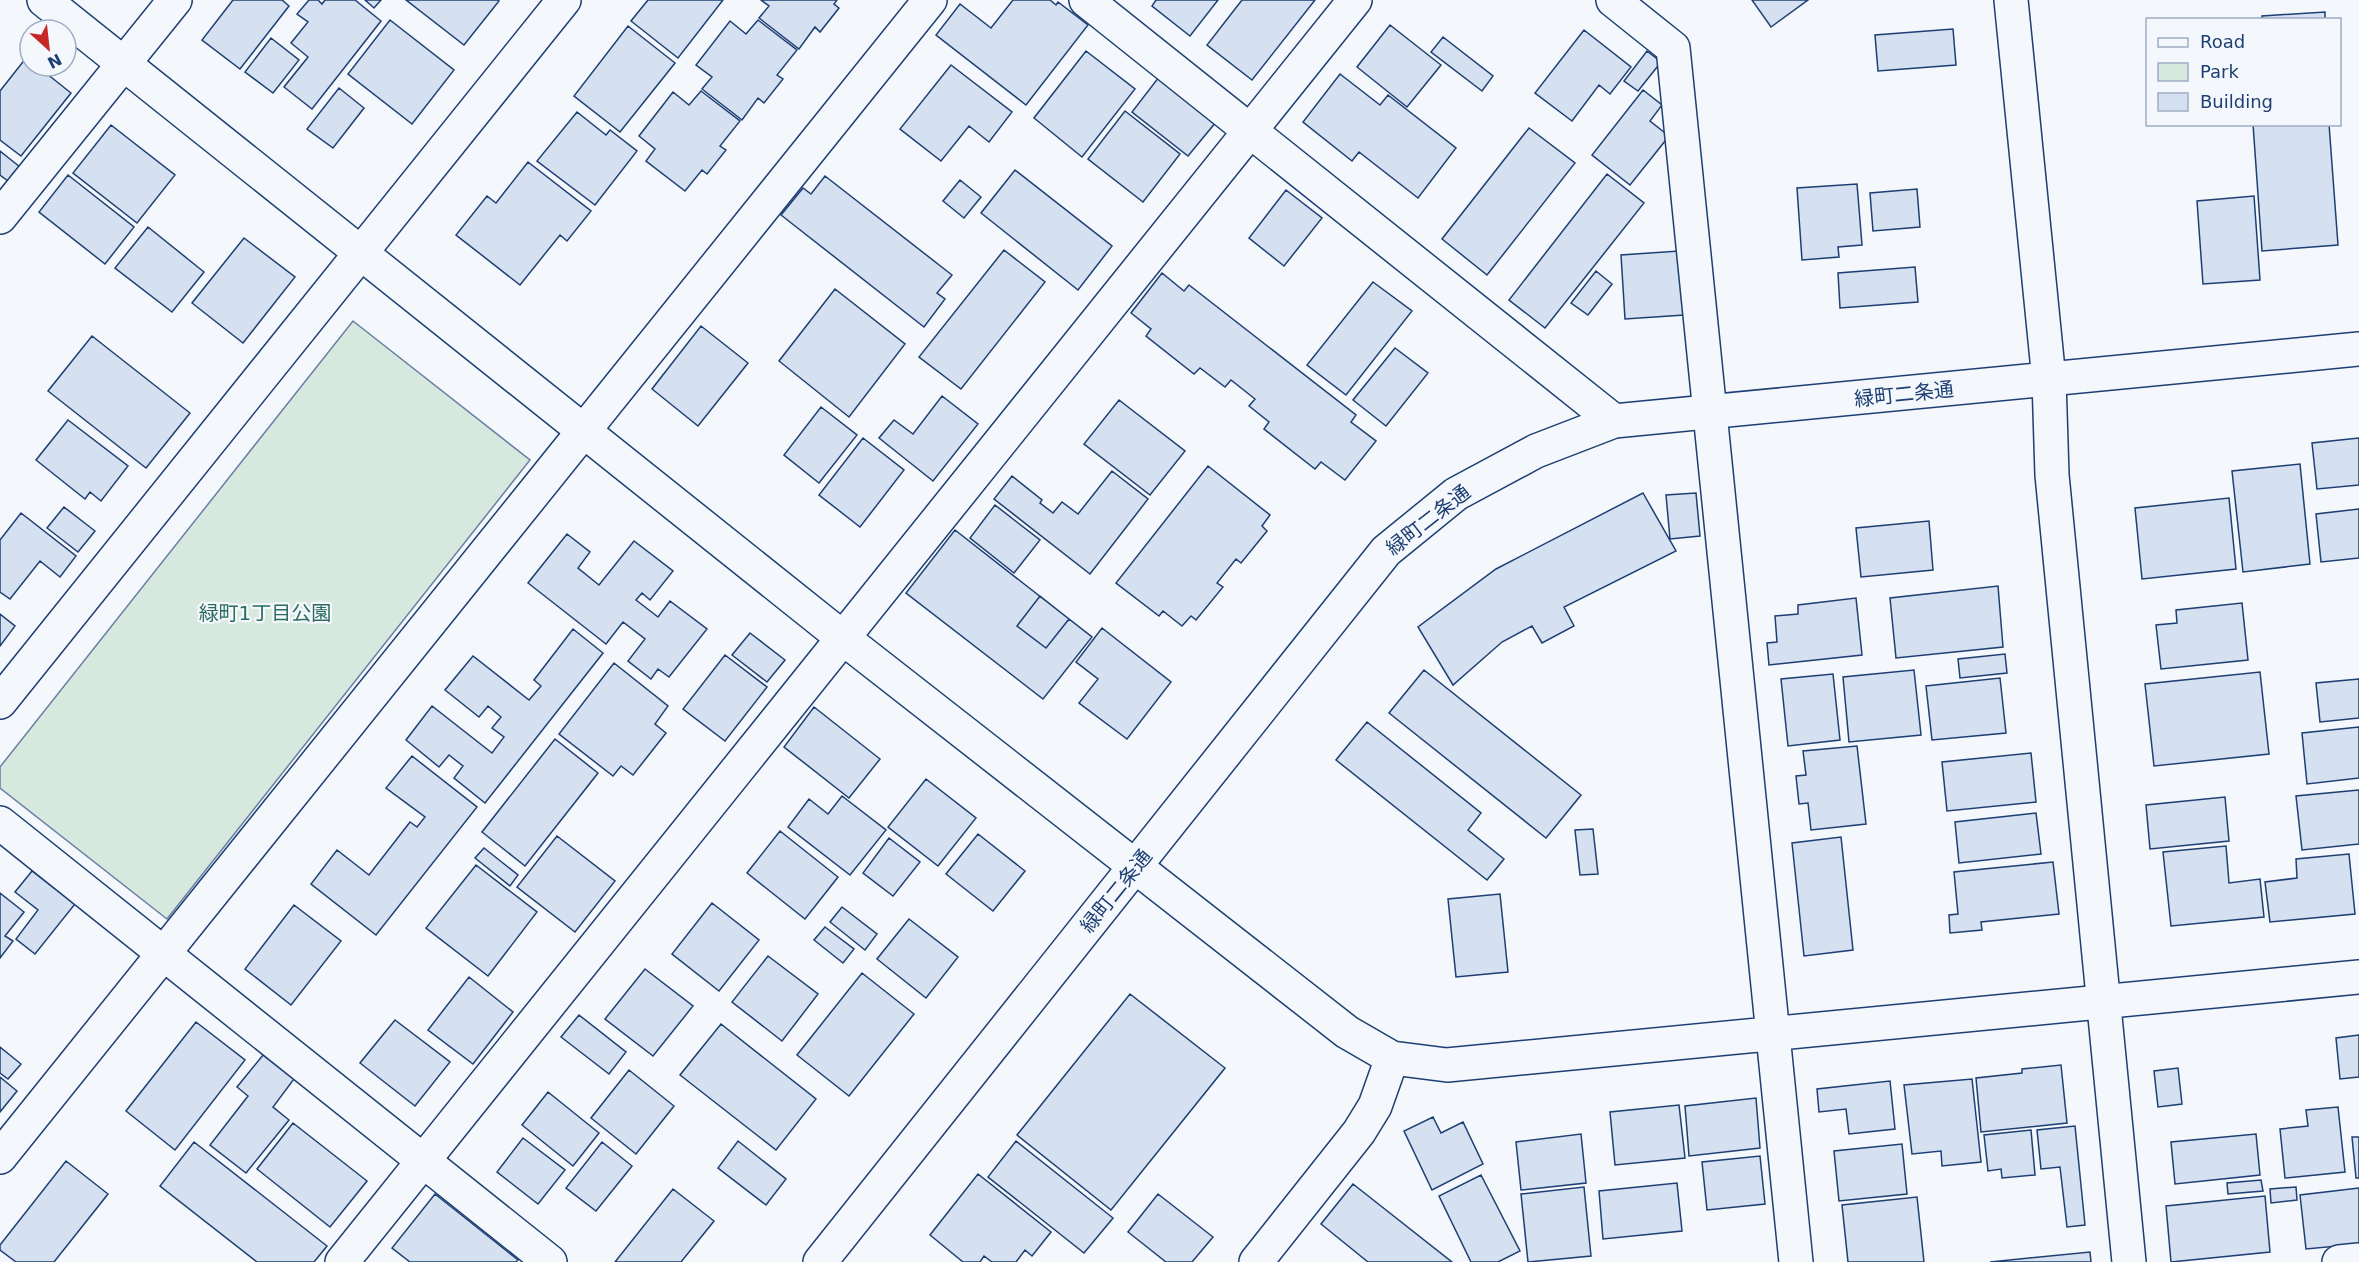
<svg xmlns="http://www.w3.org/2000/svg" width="2359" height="1262" font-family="'DejaVu Sans','Noto Sans JP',sans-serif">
  <rect width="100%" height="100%" fill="#f4f7fb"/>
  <path fill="#d7e8df" stroke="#687fa3" stroke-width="1.5" d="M 353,321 L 530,460 L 167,919 L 0,788 L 0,767 Z"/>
  <path fill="#d5e0f0" stroke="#1d3f73" stroke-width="1.5" d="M 233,0 L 282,0 L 289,6 L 240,69 L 202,40 Z
    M 309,0 L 318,0 L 322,4 L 325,0 L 355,0 L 381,21 L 312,109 L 284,87 L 308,57 L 291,43 L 308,22 L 297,14 Z
    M 365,0 L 381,0 L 374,8 Z
    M 406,0 L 497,0 L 499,1 L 464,45 Z
    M 648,0 L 723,0 L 678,58 L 631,21 Z
    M 761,0 L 837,0 L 834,4 L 839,8 L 820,32 L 815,27 L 799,49 L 759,18 L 769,6 Z
    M 1013,0 L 1050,0 L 1056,5 L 1058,2 L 1088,25 L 1026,105 L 936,35 L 960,4 L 991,28 Z
    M 1156,0 L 1218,0 L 1190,36 L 1152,6 Z
    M 1242,0 L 1315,0 L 1252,80 L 1207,45 Z
    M 1752,0 L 1808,0 L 1771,27 Z
    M 2325,12 L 2325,20 L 2262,20 L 2262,16 Z
    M 390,20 L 454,70 L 412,124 L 348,74 Z
    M 758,20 L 797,50 L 777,75 L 783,79 L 764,103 L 758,98 L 742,120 L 702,89 L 712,77 L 696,65 L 730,21 L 746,34 Z
    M 1390,25 L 1441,65 L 1407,107 L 1357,67 Z
    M 628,26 L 675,63 L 620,132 L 574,96 Z
    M 1953,29 L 1956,65 L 1878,71 L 1875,35 Z
    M 1584,30 L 1631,67 L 1610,94 L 1599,85 L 1572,121 L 1535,93 Z
    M 1443,37 L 1493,76 L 1482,91 L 1431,52 Z
    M 271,38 L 299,60 L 273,93 L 245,72 Z
    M 1086,51 L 1135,89 L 1082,157 L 1034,118 Z
    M 1647,51 L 1661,62 L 1638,91 L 1624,81 Z
    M 26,58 L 30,61 L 30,66 L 37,66 L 71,93 L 21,156 L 0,140 L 0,91 Z
    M 951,65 L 1012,112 L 989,142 L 969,126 L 941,161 L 900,129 Z
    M 1340,74 L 1380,105 L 1388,95 L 1456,148 L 1418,198 L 1359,152 L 1352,161 L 1303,122 Z
    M 1159,77 L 1216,122 L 1188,156 L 1132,112 Z
    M 339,88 L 364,108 L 333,148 L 307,129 Z
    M 1643,90 L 1662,105 L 1650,121 L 1669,136 L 1630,185 L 1592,155 Z
    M 701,91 L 740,121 L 720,146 L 726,150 L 707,174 L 702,170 L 685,191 L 646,161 L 655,149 L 639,136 L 673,92 L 689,105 Z
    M 1125,111 L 1180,154 L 1143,202 L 1088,159 Z
    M 577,112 L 606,135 L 610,130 L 637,151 L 595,205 L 537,161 Z
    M 2253,124 L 2329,124 L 2338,245 L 2262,251 Z
    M 111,125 L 175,175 L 137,223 L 73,173 Z
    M 1529,128 L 1575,163 L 1487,275 L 1442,239 Z
    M 0,151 L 20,167 L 8,181 L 0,175 Z
    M 528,162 L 591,211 L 567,241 L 560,235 L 520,285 L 456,235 L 487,196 L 496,203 Z
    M 1015,170 L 1112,246 L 1078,290 L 981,213 Z
    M 1607,174 L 1644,203 L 1545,328 L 1509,300 Z
    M 68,175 L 134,227 L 105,264 L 39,212 Z
    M 825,176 L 952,275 L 937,293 L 945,299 L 924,327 L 781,215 L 803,188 L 811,194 Z
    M 960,180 L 981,197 L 964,218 L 943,201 Z
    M 1857,184 L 1862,245 L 1838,247 L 1839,257 L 1802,260 L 1797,188 Z
    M 1917,189 L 1920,227 L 1873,231 L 1870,193 Z
    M 1286,190 L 1322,218 L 1284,266 L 1249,238 Z
    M 2254,196 L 2260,280 L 2203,284 L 2197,201 Z
    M 148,227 L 204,272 L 172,312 L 115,268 Z
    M 244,238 L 295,277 L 243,343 L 192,303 Z
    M 1004,250 L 1045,282 L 961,389 L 919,357 Z
    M 1679,251 L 1684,315 L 1625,319 L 1621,255 Z
    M 1915,267 L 1918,302 L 1840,308 L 1838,273 Z
    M 1596,271 L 1612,284 L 1588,315 L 1571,303 Z
    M 1162,273 L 1184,291 L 1189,285 L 1356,415 L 1351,422 L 1376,441 L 1345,480 L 1321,462 L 1315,469 L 1264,429 L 1269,422 L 1249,406 L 1255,399 L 1231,380 L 1225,387 L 1200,368 L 1194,374 L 1146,336 L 1151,329 L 1131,313 Z
    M 1373,282 L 1412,311 L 1346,395 L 1307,365 Z
    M 835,289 L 905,344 L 849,417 L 779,361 Z
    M 701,326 L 748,363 L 698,426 L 652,389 Z
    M 92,336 L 190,413 L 146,468 L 48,391 Z
    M 1395,348 L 1428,373 L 1386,426 L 1353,400 Z
    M 942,396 L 978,424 L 933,481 L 879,438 L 894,420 L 913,434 Z
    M 1119,400 L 1185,451 L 1150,495 L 1084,444 Z
    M 821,407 L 857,435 L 819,483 L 784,455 Z
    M 68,420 L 128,466 L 101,501 L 90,492 L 85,499 L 36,460 Z
    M 863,438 L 904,470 L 860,527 L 819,495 Z
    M 2359,438 L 2359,485 L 2317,489 L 2312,443 Z
    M 2300,464 L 2310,564 L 2243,572 L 2232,471 Z
    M 1208,466 L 1270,515 L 1262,526 L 1267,531 L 1241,563 L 1236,559 L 1217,583 L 1223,587 L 1196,620 L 1191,616 L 1182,626 L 1163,611 L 1159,616 L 1116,583 Z
    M 1112,471 L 1148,499 L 1090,574 L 994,499 L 1012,476 L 1042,500 L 1040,503 L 1053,513 L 1062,502 L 1078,514 Z
    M 1643,493 L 1676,551 L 1564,607 L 1574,626 L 1542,643 L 1532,626 L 1502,642 L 1453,685 L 1418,627 L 1496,569 Z
    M 1696,493 L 1700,536 L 1670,539 L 1666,495 Z
    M 2229,498 L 2236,569 L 2142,579 L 2135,508 Z
    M 995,505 L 1040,540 L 1014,573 L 970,538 Z
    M 64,507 L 95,531 L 78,552 L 47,528 Z
    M 2359,509 L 2359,558 L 2321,562 L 2316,514 Z
    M 21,513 L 76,556 L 60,577 L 40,561 L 10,599 L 0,592 L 0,540 Z
    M 1929,521 L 1933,570 L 1861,577 L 1856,528 Z
    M 955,530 L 1092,637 L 1043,699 L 906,593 Z
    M 567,534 L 590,552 L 578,568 L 599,585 L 634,541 L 673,571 L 650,600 L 642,593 L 636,600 L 658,617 L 670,601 L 707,629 L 669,677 L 658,669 L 651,679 L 628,661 L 645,639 L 623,622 L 606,644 L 528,583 Z
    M 1998,586 L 2003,647 L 1896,658 L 1890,598 Z
    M 1040,596 L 1069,619 L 1046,648 L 1017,626 Z
    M 1856,598 L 1862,655 L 1769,665 L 1767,643 L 1777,642 L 1775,616 L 1798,614 L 1798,605 Z
    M 2242,603 L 2248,660 L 2161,669 L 2156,625 L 2177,623 L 2176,610 Z
    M 0,614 L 15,626 L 0,646 Z
    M 1102,628 L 1171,682 L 1127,739 L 1079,703 L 1098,679 L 1076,662 Z
    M 573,629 L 603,653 L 485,803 L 454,778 L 463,766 L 449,755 L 439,767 L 406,740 L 432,706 L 492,753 L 504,737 L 492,728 L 501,717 L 488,706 L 479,717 L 445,690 L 473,656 L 529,700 L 541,686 L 534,680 Z
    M 750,633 L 785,660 L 767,682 L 732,655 Z
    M 2005,654 L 2007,673 L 1960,678 L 1958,659 Z
    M 725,655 L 767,687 L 725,741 L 683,709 Z
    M 614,663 L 668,706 L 655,724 L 666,733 L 633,775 L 621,766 L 613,776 L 559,734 Z
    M 1424,670 L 1581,795 L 1546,838 L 1389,713 Z
    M 1914,670 L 1921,735 L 1849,742 L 1843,677 Z
    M 2260,672 L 2269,754 L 2154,766 L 2145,684 Z
    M 1833,674 L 1840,740 L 1788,746 L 1781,679 Z
    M 2000,678 L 2006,733 L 1932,740 L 1926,686 Z
    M 2359,679 L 2359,718 L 2320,722 L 2316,683 Z
    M 814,707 L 880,759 L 849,798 L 784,747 Z
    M 1367,722 L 1481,813 L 1468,830 L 1504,859 L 1487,880 L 1336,760 Z
    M 2359,727 L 2359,778 L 2307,784 L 2302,733 Z
    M 555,739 L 598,773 L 525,866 L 482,832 Z
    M 1857,746 L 1866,824 L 1811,830 L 1808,803 L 1799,804 L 1796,776 L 1806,775 L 1803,751 Z
    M 2031,753 L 2036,802 L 1947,811 L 1942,762 Z
    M 412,756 L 477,807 L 376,935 L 311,884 L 337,850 L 369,875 L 410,822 L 417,827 L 425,817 L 386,788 Z
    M 926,779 L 976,818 L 938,866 L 888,827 Z
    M 2359,790 L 2359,844 L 2302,850 L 2296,796 Z
    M 842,796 L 886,830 L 850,875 L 788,827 L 809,799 L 828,814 Z
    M 2225,797 L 2229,841 L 2150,849 L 2146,805 Z
    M 2036,813 L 2041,854 L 1959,863 L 1955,822 Z
    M 1593,829 L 1598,874 L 1580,875 L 1575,830 Z
    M 780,831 L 838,877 L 805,919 L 747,873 Z
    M 978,834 L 1025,871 L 993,911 L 946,874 Z
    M 557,836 L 615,881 L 575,932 L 517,887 Z
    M 1841,837 L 1853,950 L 1804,956 L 1792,843 Z
    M 889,838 L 920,862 L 893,896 L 863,873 Z
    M 2226,846 L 2229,883 L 2260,879 L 2264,917 L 2171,926 L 2163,852 Z
    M 484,848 L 518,875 L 510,886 L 475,858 Z
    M 2349,854 L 2355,914 L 2270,922 L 2265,882 L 2297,878 L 2296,859 Z
    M 2053,862 L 2059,914 L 1981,922 L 1982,930 L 1950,933 L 1949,915 L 1958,914 L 1954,872 Z
    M 476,865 L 537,912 L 488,976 L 426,928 Z
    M 32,871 L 75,904 L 35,954 L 16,939 L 38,910 L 15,892 Z
    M 0,893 L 24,912 L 5,936 L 13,941 L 0,958 Z
    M 1500,894 L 1508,972 L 1456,977 L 1448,899 Z
    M 712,903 L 759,940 L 719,991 L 672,954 Z
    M 294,905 L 341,941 L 291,1005 L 245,969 Z
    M 842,907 L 877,934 L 865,950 L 830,922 Z
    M 909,919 L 958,957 L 926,998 L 877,959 Z
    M 825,927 L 854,949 L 843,963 L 814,940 Z
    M 768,956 L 818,994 L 782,1041 L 732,1002 Z
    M 645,969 L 693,1006 L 653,1056 L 605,1019 Z
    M 862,973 L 914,1014 L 849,1096 L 797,1055 Z
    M 469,977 L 513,1012 L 473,1064 L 428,1030 Z
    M 1130,994 L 1225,1068 L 1111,1210 L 1017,1135 Z
    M 579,1015 L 626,1052 L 609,1074 L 561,1037 Z
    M 395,1020 L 450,1062 L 415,1106 L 360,1063 Z
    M 196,1022 L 245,1060 L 175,1150 L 126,1111 Z
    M 721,1024 L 816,1099 L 776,1150 L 680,1075 Z
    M 2359,1035 L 2359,1077 L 2340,1079 L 2336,1038 Z
    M 0,1047 L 21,1064 L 8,1079 L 0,1073 Z
    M 263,1055 L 294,1079 L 273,1107 L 289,1120 L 246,1173 L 210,1145 L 248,1096 L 237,1087 Z
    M 2061,1065 L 2067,1123 L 1981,1132 L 1976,1078 L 2022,1073 L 2022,1069 Z
    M 2178,1068 L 2182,1104 L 2158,1107 L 2154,1071 Z
    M 629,1070 L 674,1106 L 636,1154 L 591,1118 Z
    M 0,1077 L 17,1091 L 0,1112 Z
    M 1972,1079 L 1981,1162 L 1942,1166 L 1941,1151 L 1912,1154 L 1904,1085 Z
    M 1890,1081 L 1895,1129 L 1849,1134 L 1846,1109 L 1819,1112 L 1817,1089 Z
    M 548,1092 L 599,1133 L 573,1166 L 522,1125 Z
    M 1756,1098 L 1760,1148 L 1689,1156 L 1685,1106 Z
    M 1679,1105 L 1685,1158 L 1615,1165 L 1610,1112 Z
    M 2338,1107 L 2345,1172 L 2285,1178 L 2280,1129 L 2308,1126 L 2306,1110 Z
    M 1433,1117 L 1441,1133 L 1463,1122 L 1483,1164 L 1432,1190 L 1404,1131 Z
    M 293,1123 L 367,1181 L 330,1227 L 257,1169 Z
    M 2075,1126 L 2085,1225 L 2067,1227 L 2060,1167 L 2041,1169 L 2037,1130 Z
    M 2031,1130 L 2035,1175 L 2002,1178 L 2001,1169 L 1988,1171 L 1984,1135 Z
    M 1581,1134 L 1586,1183 L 1521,1190 L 1516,1142 Z
    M 2256,1134 L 2260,1175 L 2175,1184 L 2171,1142 Z
    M 2352,1137 L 2359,1137 L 2359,1178 L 2356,1178 Z
    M 523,1138 L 565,1170 L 538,1204 L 497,1172 Z
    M 738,1141 L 786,1179 L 766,1205 L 718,1168 Z
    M 1016,1141 L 1113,1218 L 1084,1253 L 988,1177 Z
    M 194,1142 L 327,1246 L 314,1262 L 257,1262 L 160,1186 Z
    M 602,1142 L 632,1166 L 596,1211 L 566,1188 Z
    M 1902,1144 L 1907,1194 L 1839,1201 L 1834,1151 Z
    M 1760,1156 L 1765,1204 L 1707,1210 L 1702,1162 Z
    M 66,1161 L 108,1194 L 54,1262 L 16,1262 L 0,1250 L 0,1245 Z
    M 978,1174 L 1051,1232 L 1032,1256 L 1025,1250 L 1016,1262 L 992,1262 L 984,1256 L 980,1262 L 963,1262 L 930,1235 Z
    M 1481,1175 L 1520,1251 L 1498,1262 L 1471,1262 L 1439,1196 Z
    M 2261,1180 L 2263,1191 L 2228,1194 L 2227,1183 Z
    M 1677,1183 L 1682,1231 L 1603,1239 L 1599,1191 Z
    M 1353,1184 L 1452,1262 L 1368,1262 L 1321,1224 Z
    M 1584,1187 L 1591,1256 L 1528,1262 L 1521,1194 Z
    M 2296,1187 L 2297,1200 L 2271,1203 L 2270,1189 Z
    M 2359,1188 L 2359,1244 L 2306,1249 L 2300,1195 Z
    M 673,1189 L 714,1221 L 681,1262 L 615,1262 Z
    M 435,1194 L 518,1260 L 516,1262 L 410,1262 L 392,1248 Z
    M 1158,1194 L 1213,1237 L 1192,1262 L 1166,1262 L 1128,1232 Z
    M 2265,1196 L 2270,1252 L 2171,1262 L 2166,1206 Z
    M 1917,1197 L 1924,1262 L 1848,1262 L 1842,1205 Z
    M 2090,1252 L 2091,1262 L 1990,1262 Z"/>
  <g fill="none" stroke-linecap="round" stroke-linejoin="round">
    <g stroke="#1d3f73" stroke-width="36">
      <path id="street" d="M 44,0 L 843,638 L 1347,1032 L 1392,1058 L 1447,1065 L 2359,977
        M 1086,0 L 1614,421
        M 1613,0 L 1673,48 L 1796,1262
        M 2011,0 L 2049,380 L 2052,475 L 2129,1262
        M 0,217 L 175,0
        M 0,702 L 564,0
        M 0,823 L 550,1262
        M 0,1157 L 930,0
        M 342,1262 L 1355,0
        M 1256,1262 L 1359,1132 L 1375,1106 L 1392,1058
        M 2339,1262 L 2359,1260"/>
    </g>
    <g stroke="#1d3f73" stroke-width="36">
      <path id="secondary" d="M 820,1262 L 1386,551 L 1456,494 L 1536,451 L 1614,421 L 2359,349"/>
    </g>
    <use href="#street" stroke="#f4f7fb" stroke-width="33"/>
    <use href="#secondary" stroke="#f4f7fb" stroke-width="33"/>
  </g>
  <g text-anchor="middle" stroke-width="4.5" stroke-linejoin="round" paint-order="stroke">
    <g font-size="20" fill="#1d3f73" stroke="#f4f7fb">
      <text transform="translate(1904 394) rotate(-6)" y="7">緑町二条通</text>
      <text transform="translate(1428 520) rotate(-38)" y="7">緑町二条通</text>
      <text transform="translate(1116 891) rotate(-51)" y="7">緑町二条通</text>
    </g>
    <g font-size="20" fill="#2c6c60" stroke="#f4f7fb">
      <text x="265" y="620">緑町1丁目公園</text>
    </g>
  </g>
  <rect x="2146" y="18" width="195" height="108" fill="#f4f7fb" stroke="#9eadc5" stroke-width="1.5"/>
  <rect x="2158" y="38" width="30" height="9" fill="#f4f7fb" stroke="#9eadc5" stroke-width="1.5"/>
  <text x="2200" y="48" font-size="18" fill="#1d3f73">Road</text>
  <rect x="2158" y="63" width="30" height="18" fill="#d7e8df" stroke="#9eadc5" stroke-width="1.5"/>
  <text x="2200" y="78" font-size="18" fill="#1d3f73">Park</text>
  <rect x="2158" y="93" width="30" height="18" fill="#d5e0f0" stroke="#9eadc5" stroke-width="1.5"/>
  <text x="2200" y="108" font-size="18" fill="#1d3f73">Building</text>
  <g transform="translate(48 48) rotate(153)"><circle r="28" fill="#f4f7fb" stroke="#9eadc5" stroke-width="1.5"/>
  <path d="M0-4.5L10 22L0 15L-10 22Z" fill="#c62828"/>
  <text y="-9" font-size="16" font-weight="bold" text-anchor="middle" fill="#1d3f73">N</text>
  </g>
</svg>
